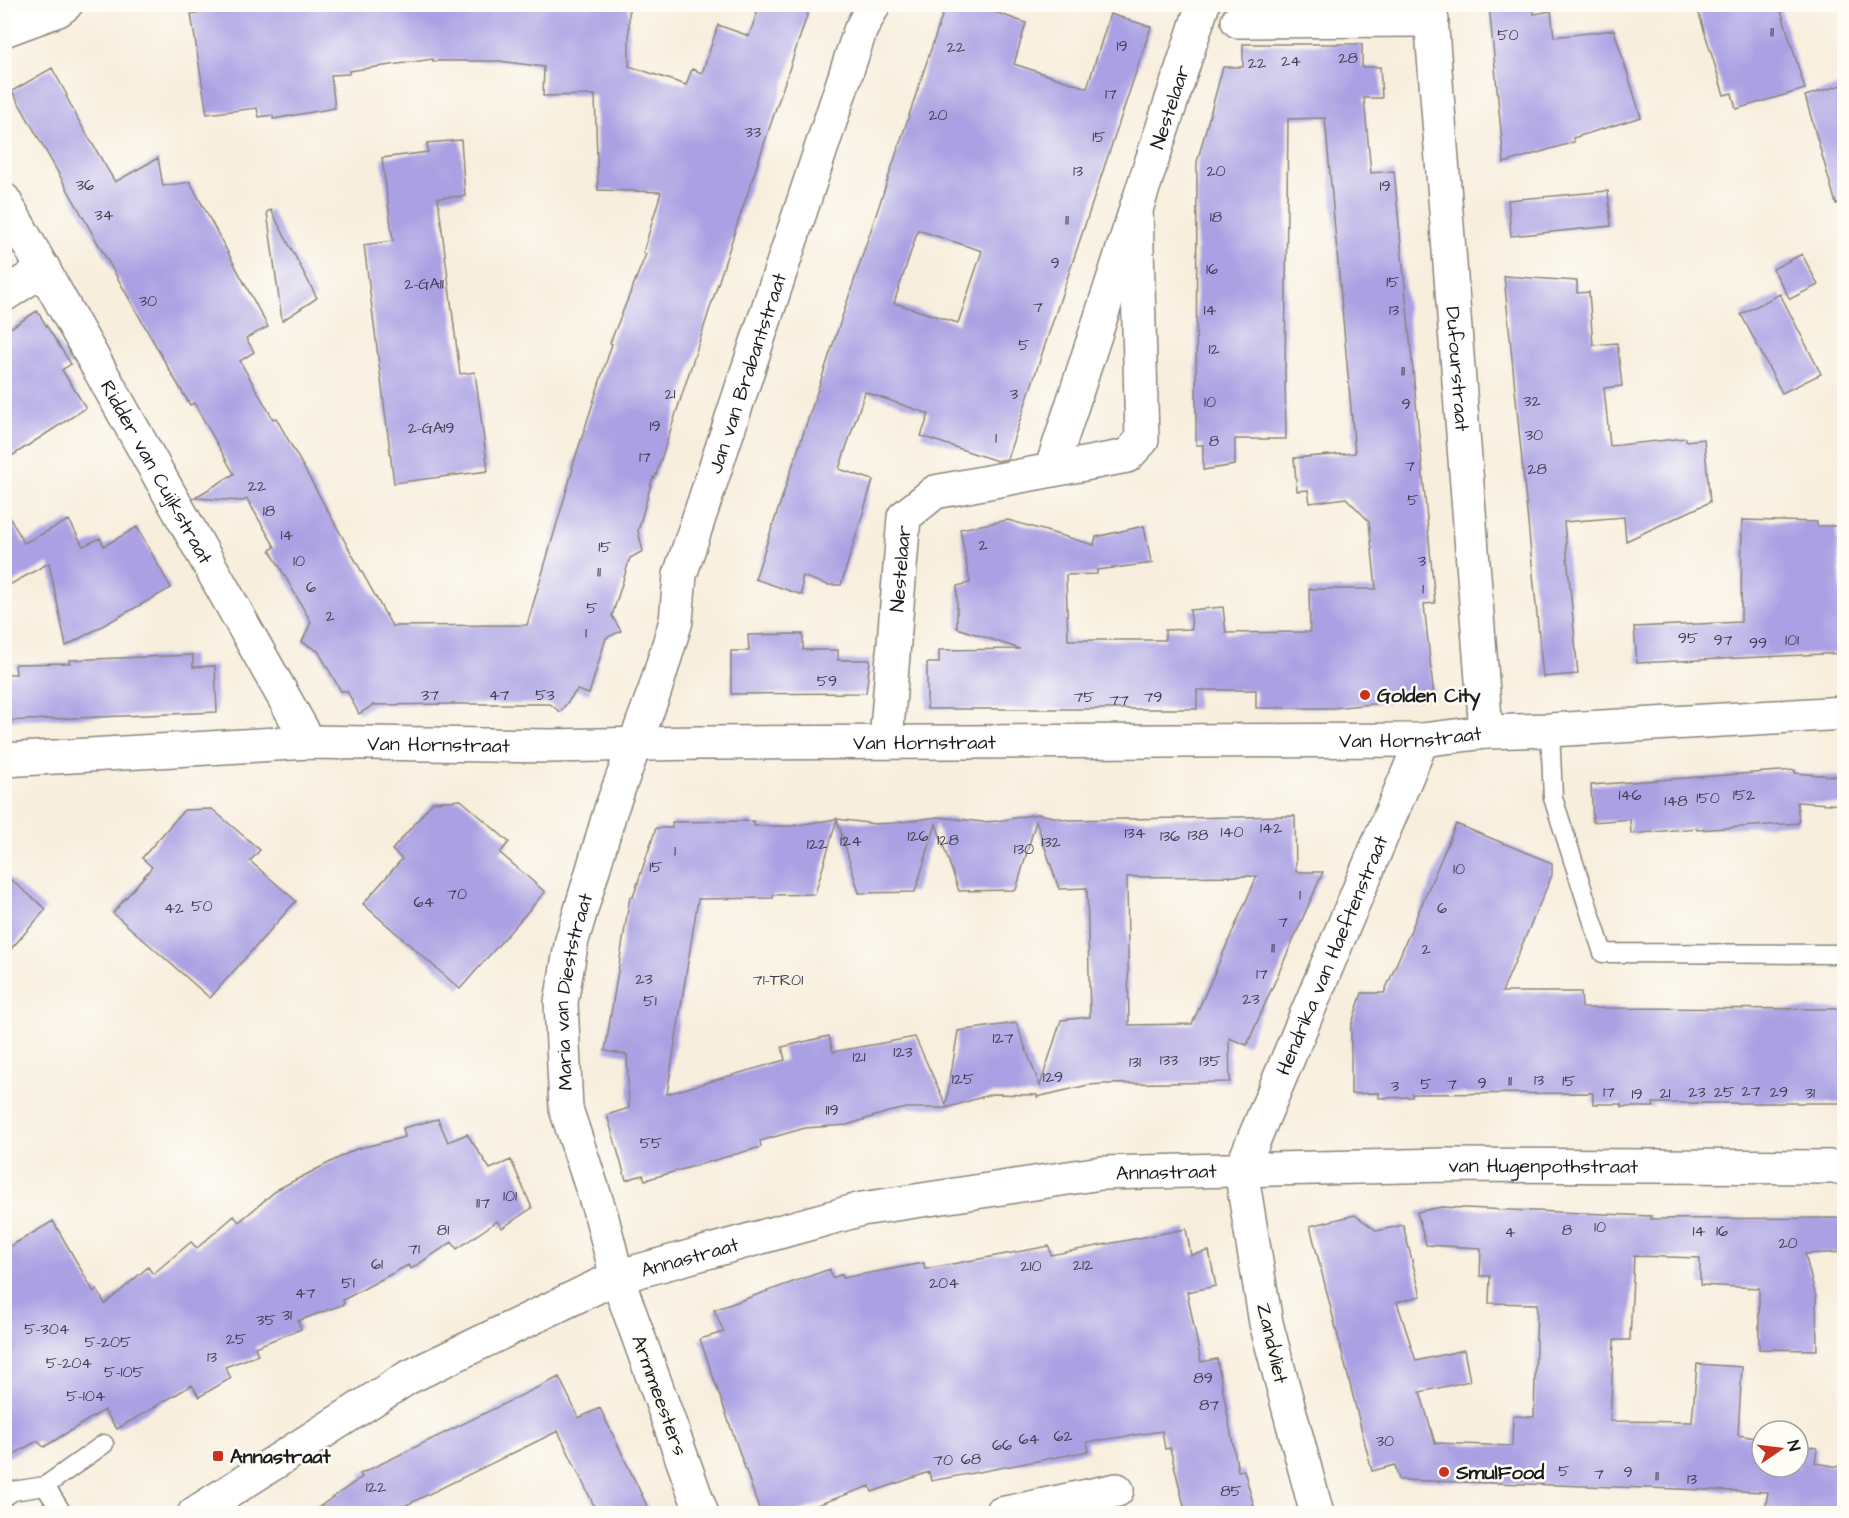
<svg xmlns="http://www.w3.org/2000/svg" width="1849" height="1518" font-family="'Architects Daughter',sans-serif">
  <rect width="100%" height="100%" fill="#fdfcf7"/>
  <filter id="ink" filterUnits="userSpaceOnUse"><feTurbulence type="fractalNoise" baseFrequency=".0167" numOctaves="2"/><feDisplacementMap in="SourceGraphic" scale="12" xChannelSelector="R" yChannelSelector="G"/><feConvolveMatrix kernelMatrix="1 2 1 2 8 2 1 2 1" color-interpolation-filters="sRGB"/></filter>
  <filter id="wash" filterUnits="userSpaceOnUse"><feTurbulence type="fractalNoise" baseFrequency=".008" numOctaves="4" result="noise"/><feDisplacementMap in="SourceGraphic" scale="24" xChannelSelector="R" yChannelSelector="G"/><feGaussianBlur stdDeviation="1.35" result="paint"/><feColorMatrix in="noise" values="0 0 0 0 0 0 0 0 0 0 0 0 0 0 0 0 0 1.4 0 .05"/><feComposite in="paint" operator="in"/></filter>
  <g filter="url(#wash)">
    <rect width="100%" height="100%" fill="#f8eedd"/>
    <g id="blocks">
      <path fill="#aaa0e3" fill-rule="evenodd" d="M 252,4 L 629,4 L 629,66 L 686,85 L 692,69 L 702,73 L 718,25 L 749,36 L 760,4 L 811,4 L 738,222 L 655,478 L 653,477 L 638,531 L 643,551 L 630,558 L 612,616 L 621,631 L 606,638 L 589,694 L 577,690 L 560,712 L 550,704 L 454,704 L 373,705 L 359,714 L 347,691 L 341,691 L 318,651 L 302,642 L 311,622 L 270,550 L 275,547 L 247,499 L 243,501 L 194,498 L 234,474 L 194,403 L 190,405 L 170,371 L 12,91 L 52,68 L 67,95 L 66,96 L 80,123 L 115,182 L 158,158 L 163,186 L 190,182 L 268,327 L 246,338 L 254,352 L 240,361 L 273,419 L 276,418 L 392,626 L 527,625 L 573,469 L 572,468 L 612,344 L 610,343 L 646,254 L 643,253 L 661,192 L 598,190 L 595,95 L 543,96 L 544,67 L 499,61 L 433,61 L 433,59 L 349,71 L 349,74 L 331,75 L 335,108 L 273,119 L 273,115 L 259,117 L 257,108 L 207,114 L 191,14 Z
        M 946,4 L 972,4 L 1026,23 L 1014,64 L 1087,88 L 1110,14 L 1151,27 L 1007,459 L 997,461 L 921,436 L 929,414 L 865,392 L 839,469 L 873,480 L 841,585 L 828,585 L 802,576 L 802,595 L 755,579 ZM 918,230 L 982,251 L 958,323 L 894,303 Z
        M 1489,4 L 1533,4 L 1534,14 L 1551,11 L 1554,37 L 1614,30 L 1641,117 L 1573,138 L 1574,142 L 1504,163 Z
        M 1696,4 L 1779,4 L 1805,89 L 1736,109 L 1732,93 L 1724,95 Z
        M 1243,44 L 1362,44 L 1362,67 L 1380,67 L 1382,98 L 1364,98 L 1371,173 L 1394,171 L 1435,603 L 1424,604 L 1434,698 L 1332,708 L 1256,708 L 1256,690 L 1197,690 L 1197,709 L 927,709 L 927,663 L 939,663 L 939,650 L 1020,649 L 957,628 L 957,586 L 970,583 L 960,529 L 1008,520 L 1094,545 L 1096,537 L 1144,526 L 1151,562 L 1154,563 L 1097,570 L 1097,574 L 1066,575 L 1068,640 L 1165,640 L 1165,630 L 1192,629 L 1190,610 L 1223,607 L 1226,633 L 1310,632 L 1309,589 L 1376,589 L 1369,521 L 1346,498 L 1310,503 L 1308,490 L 1297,491 L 1294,458 L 1355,453 L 1325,118 L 1288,119 L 1285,373 L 1286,439 L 1235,439 L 1235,465 L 1203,470 L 1203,445 L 1196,445 L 1197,162 L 1223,67 L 1243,67 Z
        M 1845,84 L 1845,203 L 1836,204 L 1805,96 Z
        M 461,140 L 465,196 L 438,198 L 460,374 L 475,372 L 488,471 L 394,483 L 364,245 L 393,241 L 382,158 L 428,152 L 427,143 Z
        M 1608,191 L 1611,226 L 1511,236 L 1508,200 Z
        M 271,210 L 317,298 L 282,321 L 267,212 Z
        M 1802,254 L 1818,285 L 1790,299 L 1773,269 Z
        M 1504,276 L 1577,281 L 1577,293 L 1589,292 L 1593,345 L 1617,343 L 1622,386 L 1604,388 L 1610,446 L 1686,438 L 1686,441 L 1704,439 L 1710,502 L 1626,541 L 1624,517 L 1564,522 L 1578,674 L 1543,677 Z
        M 1780,294 L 1821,374 L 1782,393 L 1741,314 Z
        M 37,311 L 71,364 L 62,370 L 86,408 L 4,461 L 4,332 Z
        M 4,507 L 24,543 L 69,520 L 83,546 L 100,538 L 104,546 L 137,527 L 171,588 L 66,646 L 49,563 L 4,588 Z
        M 1742,520 L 1817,522 L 1817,526 L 1836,526 L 1843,618 L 1845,618 L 1845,653 L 1637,663 L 1634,627 L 1741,622 Z
        M 803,634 L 803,650 L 838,650 L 838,660 L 870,660 L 866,693 L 731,694 L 731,651 L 749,651 L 748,635 Z
        M 193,655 L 193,667 L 215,666 L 217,712 L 4,721 L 4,674 L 16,674 L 15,664 L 70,663 L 69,660 Z
        M 1795,770 L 1795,773 L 1845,777 L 1845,805 L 1797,802 L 1799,823 L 1697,830 L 1697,828 L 1631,834 L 1630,819 L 1593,822 L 1591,785 Z
        M 461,800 L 509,842 L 500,853 L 545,892 L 460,989 L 363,904 L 402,859 L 392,850 L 433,802 Z
        M 212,809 L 260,850 L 250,861 L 296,901 L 210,998 L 113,913 L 152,867 L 142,858 L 184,810 Z
        M 1038,814 L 1069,820 L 1295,816 L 1296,872 L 1323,872 L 1247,1045 L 1229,1038 L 1230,1082 L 1104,1084 L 1088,1085 L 1037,1097 L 1037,1095 L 992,1094 L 946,1108 L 907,1108 L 888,1112 L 847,1125 L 805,1128 L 760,1141 L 761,1147 L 645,1180 L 643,1175 L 626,1180 L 607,1115 L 629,1108 L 627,1055 L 605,1051 L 630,897 L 633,897 L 656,828 L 672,828 L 672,822 L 754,821 L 754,826 L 791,826 L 837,819 L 875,824 L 894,823 L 938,817 L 983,822 L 997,821 ZM 837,819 L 859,893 L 915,892 L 936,824 L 959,891 L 1016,890 L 1036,821 L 1059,889 L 1087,888 L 1090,1017 L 1061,1020 L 1040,1086 L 1016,1023 L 958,1031 L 946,1105 L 915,1037 L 833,1052 L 829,1036 L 782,1047 L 785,1060 L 667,1094 L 698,899 L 773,898 L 773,895 L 815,894 ZM 1257,876 L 1192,1024 L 1129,1025 L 1127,877 Z
        M 1456,824 L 1552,863 L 1552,875 L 1502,992 L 1581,992 L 1582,1008 L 1845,1009 L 1845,1103 L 1653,1103 L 1654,1107 L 1622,1107 L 1621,1104 L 1593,1104 L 1593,1093 L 1412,1094 L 1412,1097 L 1379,1098 L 1379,1093 L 1351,1094 L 1351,1026 L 1362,993 L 1384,993 Z
        M 4,874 L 46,909 L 4,957 Z
        M 438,1119 L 448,1142 L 467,1134 L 490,1169 L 511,1160 L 532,1208 L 502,1228 L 497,1221 L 457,1249 L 452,1242 L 411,1269 L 408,1265 L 343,1300 L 344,1304 L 298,1321 L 301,1329 L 255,1347 L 258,1355 L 225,1367 L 231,1378 L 199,1397 L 192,1385 L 117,1429 L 104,1410 L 44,1447 L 37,1441 L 4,1460 L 4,1250 L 53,1221 L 94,1292 L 97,1290 L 105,1304 L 148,1267 L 153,1274 L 191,1242 L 197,1248 L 234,1216 L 239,1222 L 278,1189 L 356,1149 L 405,1137 L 403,1128 Z
        M 1441,1207 L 1651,1216 L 1651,1219 L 1845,1218 L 1845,1252 L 1805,1254 L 1816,1297 L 1817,1350 L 1759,1349 L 1759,1288 L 1700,1285 L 1700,1258 L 1634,1256 L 1630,1340 L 1614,1340 L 1610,1421 L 1692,1422 L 1697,1364 L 1742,1367 L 1738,1435 L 1762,1439 L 1762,1467 L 1798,1467 L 1798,1445 L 1817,1448 L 1815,1463 L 1845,1468 L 1845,1514 L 1799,1514 L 1765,1509 L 1768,1492 L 1399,1480 L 1395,1465 L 1372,1471 L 1310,1226 L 1355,1215 L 1377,1231 L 1403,1225 L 1421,1296 L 1397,1302 L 1416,1361 L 1464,1350 L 1470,1381 L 1420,1392 L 1435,1443 L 1512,1446 L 1513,1416 L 1534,1417 L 1537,1304 L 1489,1303 L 1490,1276 L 1480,1276 L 1481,1248 L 1426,1245 L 1417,1212 Z
        M 1186,1229 L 1191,1255 L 1209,1251 L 1216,1286 L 1187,1292 L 1201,1362 L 1217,1359 L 1238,1471 L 1244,1470 L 1256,1514 L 1186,1514 L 1170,1448 L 1165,1449 L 1162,1431 L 1087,1442 L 1089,1451 L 931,1481 L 929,1472 L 872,1492 L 870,1486 L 792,1514 L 761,1514 L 700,1339 L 724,1332 L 714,1310 L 830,1269 L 832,1278 L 842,1274 L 843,1278 L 924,1263 L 925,1269 L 1049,1246 L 1051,1255 Z
        M 559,1377 L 579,1418 L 600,1408 L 651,1514 L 598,1514 L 558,1431 L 388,1514 L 309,1514 L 362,1477 L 360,1474 Z"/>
    </g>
  </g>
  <g filter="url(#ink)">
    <use href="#blocks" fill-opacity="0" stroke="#8a857c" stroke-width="1.5"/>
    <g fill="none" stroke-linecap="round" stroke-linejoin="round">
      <g stroke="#8a857c" stroke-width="21">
        <path id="lane" d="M 1550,730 L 1553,798 L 1603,953 L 1844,954
          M 45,1486 L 63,1514
          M 4,1497 L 13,1491 L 45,1486 L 104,1444"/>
      </g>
      <g stroke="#8a857c" stroke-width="36">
        <g id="street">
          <path id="s1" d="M 1430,4 L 1486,732"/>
          <path d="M 1238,21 L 1432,20"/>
          <path d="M 4,30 L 58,10 L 66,4"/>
          <path id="s2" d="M 4,200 L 309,742"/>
          <path d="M 4,295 L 44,269"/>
          <path id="s3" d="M 1051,470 L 1203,4"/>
          <path id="s4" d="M 886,742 L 904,517 L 935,492 L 1127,456 L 1142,440 L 1136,208"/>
          <path id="s5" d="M 702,1514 L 617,1277 L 602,1218 L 566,1109 L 561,1002 L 572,940 L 611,809 L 655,690 L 676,621 L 680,575 L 860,31 L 874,4"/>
          <path d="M 1001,1514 L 1117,1490"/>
          <path id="s6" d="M 1317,1514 L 1266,1323 L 1241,1170 L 1422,740"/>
        </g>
      </g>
      <g stroke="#8a857c" stroke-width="36">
        <g id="secondary">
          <path id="s7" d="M 4,760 L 309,742 L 550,746 L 698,743 L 1422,740 L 1486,732 L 1550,730 L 1844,713"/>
          <path id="s8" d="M 194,1514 L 407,1378 L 617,1277 L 862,1209 L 1101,1173 L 1446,1165 L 1844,1167"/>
        </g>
      </g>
      <use href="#lane" stroke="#fff" stroke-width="18"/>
      <use href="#street" stroke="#fff" stroke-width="33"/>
      <use href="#secondary" stroke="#fff" stroke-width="33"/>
    </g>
  </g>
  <g fill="#c8321e" stroke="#fdfcf7" stroke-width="2">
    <circle cx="1365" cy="695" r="6"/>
    <rect x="212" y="1450" width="12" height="12" rx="3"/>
    <circle cx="1444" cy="1472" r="6"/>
  </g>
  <g text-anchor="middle" stroke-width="5" stroke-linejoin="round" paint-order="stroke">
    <g font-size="16" fill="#403d4e">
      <text x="1772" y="37">11</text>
      <text x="1508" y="40">50</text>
      <text x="1122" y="51">19</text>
      <text x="956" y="52">22</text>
      <text x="1348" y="63">28</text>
      <text x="1291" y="66">24</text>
      <text x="1257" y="68">22</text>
      <text x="1111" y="99">17</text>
      <text x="938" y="120">20</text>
      <text x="753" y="137">33</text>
      <text x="1099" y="142">15</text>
      <text x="1078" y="176">13</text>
      <text x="1216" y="176">20</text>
      <text x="85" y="190">36</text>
      <text x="1385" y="191">19</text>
      <text x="104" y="220">34</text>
      <text x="1216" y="222">18</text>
      <text x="1067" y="225">11</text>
      <text x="1055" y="268">9</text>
      <text x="1212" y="274">16</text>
      <text x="1393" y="287">15</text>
      <text x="424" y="289">2-GA11</text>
      <text x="148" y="306">30</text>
      <text x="1038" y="312">7</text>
      <text x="1210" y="315">14</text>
      <text x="1394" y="315">13</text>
      <text x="1024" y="350">5</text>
      <text x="1214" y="354">12</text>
      <text x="1403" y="376">11</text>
      <text x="670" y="399">21</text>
      <text x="1014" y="399">3</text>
      <text x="1532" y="406">32</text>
      <text x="1210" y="407">10</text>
      <text x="1406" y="409">9</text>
      <text x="655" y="431">19</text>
      <text x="431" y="433">2-GA19</text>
      <text x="1534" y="440">30</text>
      <text x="996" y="443">1</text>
      <text x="1214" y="446">8</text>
      <text x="645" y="462">17</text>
      <text x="1410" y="471">7</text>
      <text x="1537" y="474">28</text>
      <text x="257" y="491">22</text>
      <text x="1413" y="505">5</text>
      <text x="269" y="516">18</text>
      <text x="287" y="540">14</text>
      <text x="983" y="550">2</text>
      <text x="605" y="552">15</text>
      <text x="299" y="566">10</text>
      <text x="1422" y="566">3</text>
      <text x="599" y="577">11</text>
      <text x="311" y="592">6</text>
      <text x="1423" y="594">1</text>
      <text x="592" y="613">5</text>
      <text x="330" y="621">2</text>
      <text x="586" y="638">1</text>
      <text x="1688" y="643">95</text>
      <text x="1723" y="645">97</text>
      <text x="1792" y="645">101</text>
      <text x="1758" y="648">99</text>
      <text x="827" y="686">59</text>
      <text x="430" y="700">37</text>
      <text x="499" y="700">47</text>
      <text x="545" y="700">53</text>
      <text x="1084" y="702">75</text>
      <text x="1153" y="702">79</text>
      <text x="1119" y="705">77</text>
      <text x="1630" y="800">146</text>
      <text x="1744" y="800">152</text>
      <text x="1708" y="803">150</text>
      <text x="1676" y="806">148</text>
      <text x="1271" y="833">142</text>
      <text x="1232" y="837">140</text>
      <text x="1135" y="838">134</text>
      <text x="1198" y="840">138</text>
      <text x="918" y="841">126</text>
      <text x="1170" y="841">136</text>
      <text x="948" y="845">128</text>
      <text x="851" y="846">124</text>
      <text x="1051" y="847">132</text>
      <text x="817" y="849">122</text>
      <text x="1024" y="854">130</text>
      <text x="675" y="856">1</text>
      <text x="656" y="872">15</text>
      <text x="1459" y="874">10</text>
      <text x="457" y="899">70</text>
      <text x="1300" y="900">1</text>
      <text x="424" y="907">64</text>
      <text x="202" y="911">50</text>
      <text x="174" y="913">42</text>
      <text x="1442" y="913">6</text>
      <text x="1283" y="927">7</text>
      <text x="1273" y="953">11</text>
      <text x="1426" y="954">2</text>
      <text x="1262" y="979">17</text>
      <text x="644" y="984">23</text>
      <text x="778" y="985">71-TR01</text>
      <text x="1251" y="1004">23</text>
      <text x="650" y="1006">51</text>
      <text x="1003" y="1043">127</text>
      <text x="903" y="1057">123</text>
      <text x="859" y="1062">121</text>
      <text x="1169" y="1065">133</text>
      <text x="1210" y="1066">135</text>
      <text x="1135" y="1067">131</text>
      <text x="1053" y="1082">129</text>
      <text x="963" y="1084">125</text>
      <text x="1539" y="1085">13</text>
      <text x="1510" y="1086">11</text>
      <text x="1569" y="1086">15</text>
      <text x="1482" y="1088">9</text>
      <text x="1426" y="1089">5</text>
      <text x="1452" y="1089">7</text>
      <text x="1395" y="1091">3</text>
      <text x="1751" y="1096">27</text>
      <text x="1609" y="1097">17</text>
      <text x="1697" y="1097">23</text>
      <text x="1724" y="1097">25</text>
      <text x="1779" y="1097">29</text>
      <text x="1665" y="1098">21</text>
      <text x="1810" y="1098">31</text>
      <text x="1637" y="1099">19</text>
      <text x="832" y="1115">119</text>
      <text x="651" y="1148">55</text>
      <text x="510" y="1201">101</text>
      <text x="483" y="1208">117</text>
      <text x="1600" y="1232">10</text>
      <text x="443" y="1235">81</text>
      <text x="1567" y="1235">8</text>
      <text x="1699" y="1236">14</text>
      <text x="1722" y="1236">16</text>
      <text x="1510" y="1237">4</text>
      <text x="1788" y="1248">20</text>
      <text x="414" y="1254">71</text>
      <text x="377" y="1269">61</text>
      <text x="1083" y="1270">212</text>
      <text x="1031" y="1271">210</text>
      <text x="348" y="1288">51</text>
      <text x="944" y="1288">204</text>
      <text x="305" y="1298">47</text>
      <text x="287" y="1320">31</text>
      <text x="266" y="1325">35</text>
      <text x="47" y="1334">5-304</text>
      <text x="236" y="1344">25</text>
      <text x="108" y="1347">5-205</text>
      <text x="212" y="1362">13</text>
      <text x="69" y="1368">5-204</text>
      <text x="124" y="1377">5-105</text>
      <text x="1203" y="1383">89</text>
      <text x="86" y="1401">5-104</text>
      <text x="1209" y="1410">87</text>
      <text x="1063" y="1441">62</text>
      <text x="1029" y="1444">64</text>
      <text x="1385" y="1446">30</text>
      <text x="1002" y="1450">66</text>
      <text x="971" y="1464">68</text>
      <text x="943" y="1465">70</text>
      <text x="1564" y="1476">5</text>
      <text x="1628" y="1477">9</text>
      <text x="1599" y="1479">7</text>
      <text x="1657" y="1481">11</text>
      <text x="1692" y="1484">13</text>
      <text x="376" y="1492">122</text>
      <text x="1231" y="1496">85</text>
    </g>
    <g font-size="20" fill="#1c1c1c" stroke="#fdfcf7">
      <text dy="7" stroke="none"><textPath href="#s3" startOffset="382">Nestelaar</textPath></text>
      <text dy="7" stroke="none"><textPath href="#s1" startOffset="366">Dufourstraat</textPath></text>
      <text dy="7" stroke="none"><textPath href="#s5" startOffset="1192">Jan van Brabantstraat</textPath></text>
      <text dy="7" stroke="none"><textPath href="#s2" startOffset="312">Ridder van Cuijkstraat</textPath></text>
      <text dy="7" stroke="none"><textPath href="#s4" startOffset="174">Nestelaar</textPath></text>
      <text dy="7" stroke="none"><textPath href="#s7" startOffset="1407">Van Hornstraat</textPath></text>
      <text dy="7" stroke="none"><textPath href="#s7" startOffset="921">Van Hornstraat</textPath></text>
      <text dy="7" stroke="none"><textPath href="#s7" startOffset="435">Van Hornstraat</textPath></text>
      <text dy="7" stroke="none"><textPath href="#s6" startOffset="586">Hendrika van Haeftenstraat</textPath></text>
      <text dy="7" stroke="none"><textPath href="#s5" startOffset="546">Maria van Dieststraat</textPath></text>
      <text dy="7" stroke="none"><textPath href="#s8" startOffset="1424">van Hugenpothstraat</textPath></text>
      <text dy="7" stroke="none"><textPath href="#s8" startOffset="1047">Annastraat</textPath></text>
      <text dy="7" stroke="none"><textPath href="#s8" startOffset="561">Annastraat</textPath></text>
      <text transform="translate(1273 1343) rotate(77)" y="7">Zandvliet</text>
      <text transform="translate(660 1395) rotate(70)" y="7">Armmeesters</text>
    </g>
    <g font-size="20" font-weight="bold" fill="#1c1c1c" stroke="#fdfcf7" text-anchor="start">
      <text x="1377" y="702">Golden City</text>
      <text x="230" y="1463">Annastraat</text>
      <text x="1456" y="1479">SmulFood</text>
    </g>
  </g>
  <rect width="1849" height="1518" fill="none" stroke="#fdfcf7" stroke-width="24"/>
  <g transform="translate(1780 1449) rotate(76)"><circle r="28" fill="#fdfcf7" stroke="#a3a29f" stroke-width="1.5"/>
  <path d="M0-4.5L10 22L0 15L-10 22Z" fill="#c8321e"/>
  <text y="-9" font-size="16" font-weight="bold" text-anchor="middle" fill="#1c1c1c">N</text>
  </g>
</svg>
